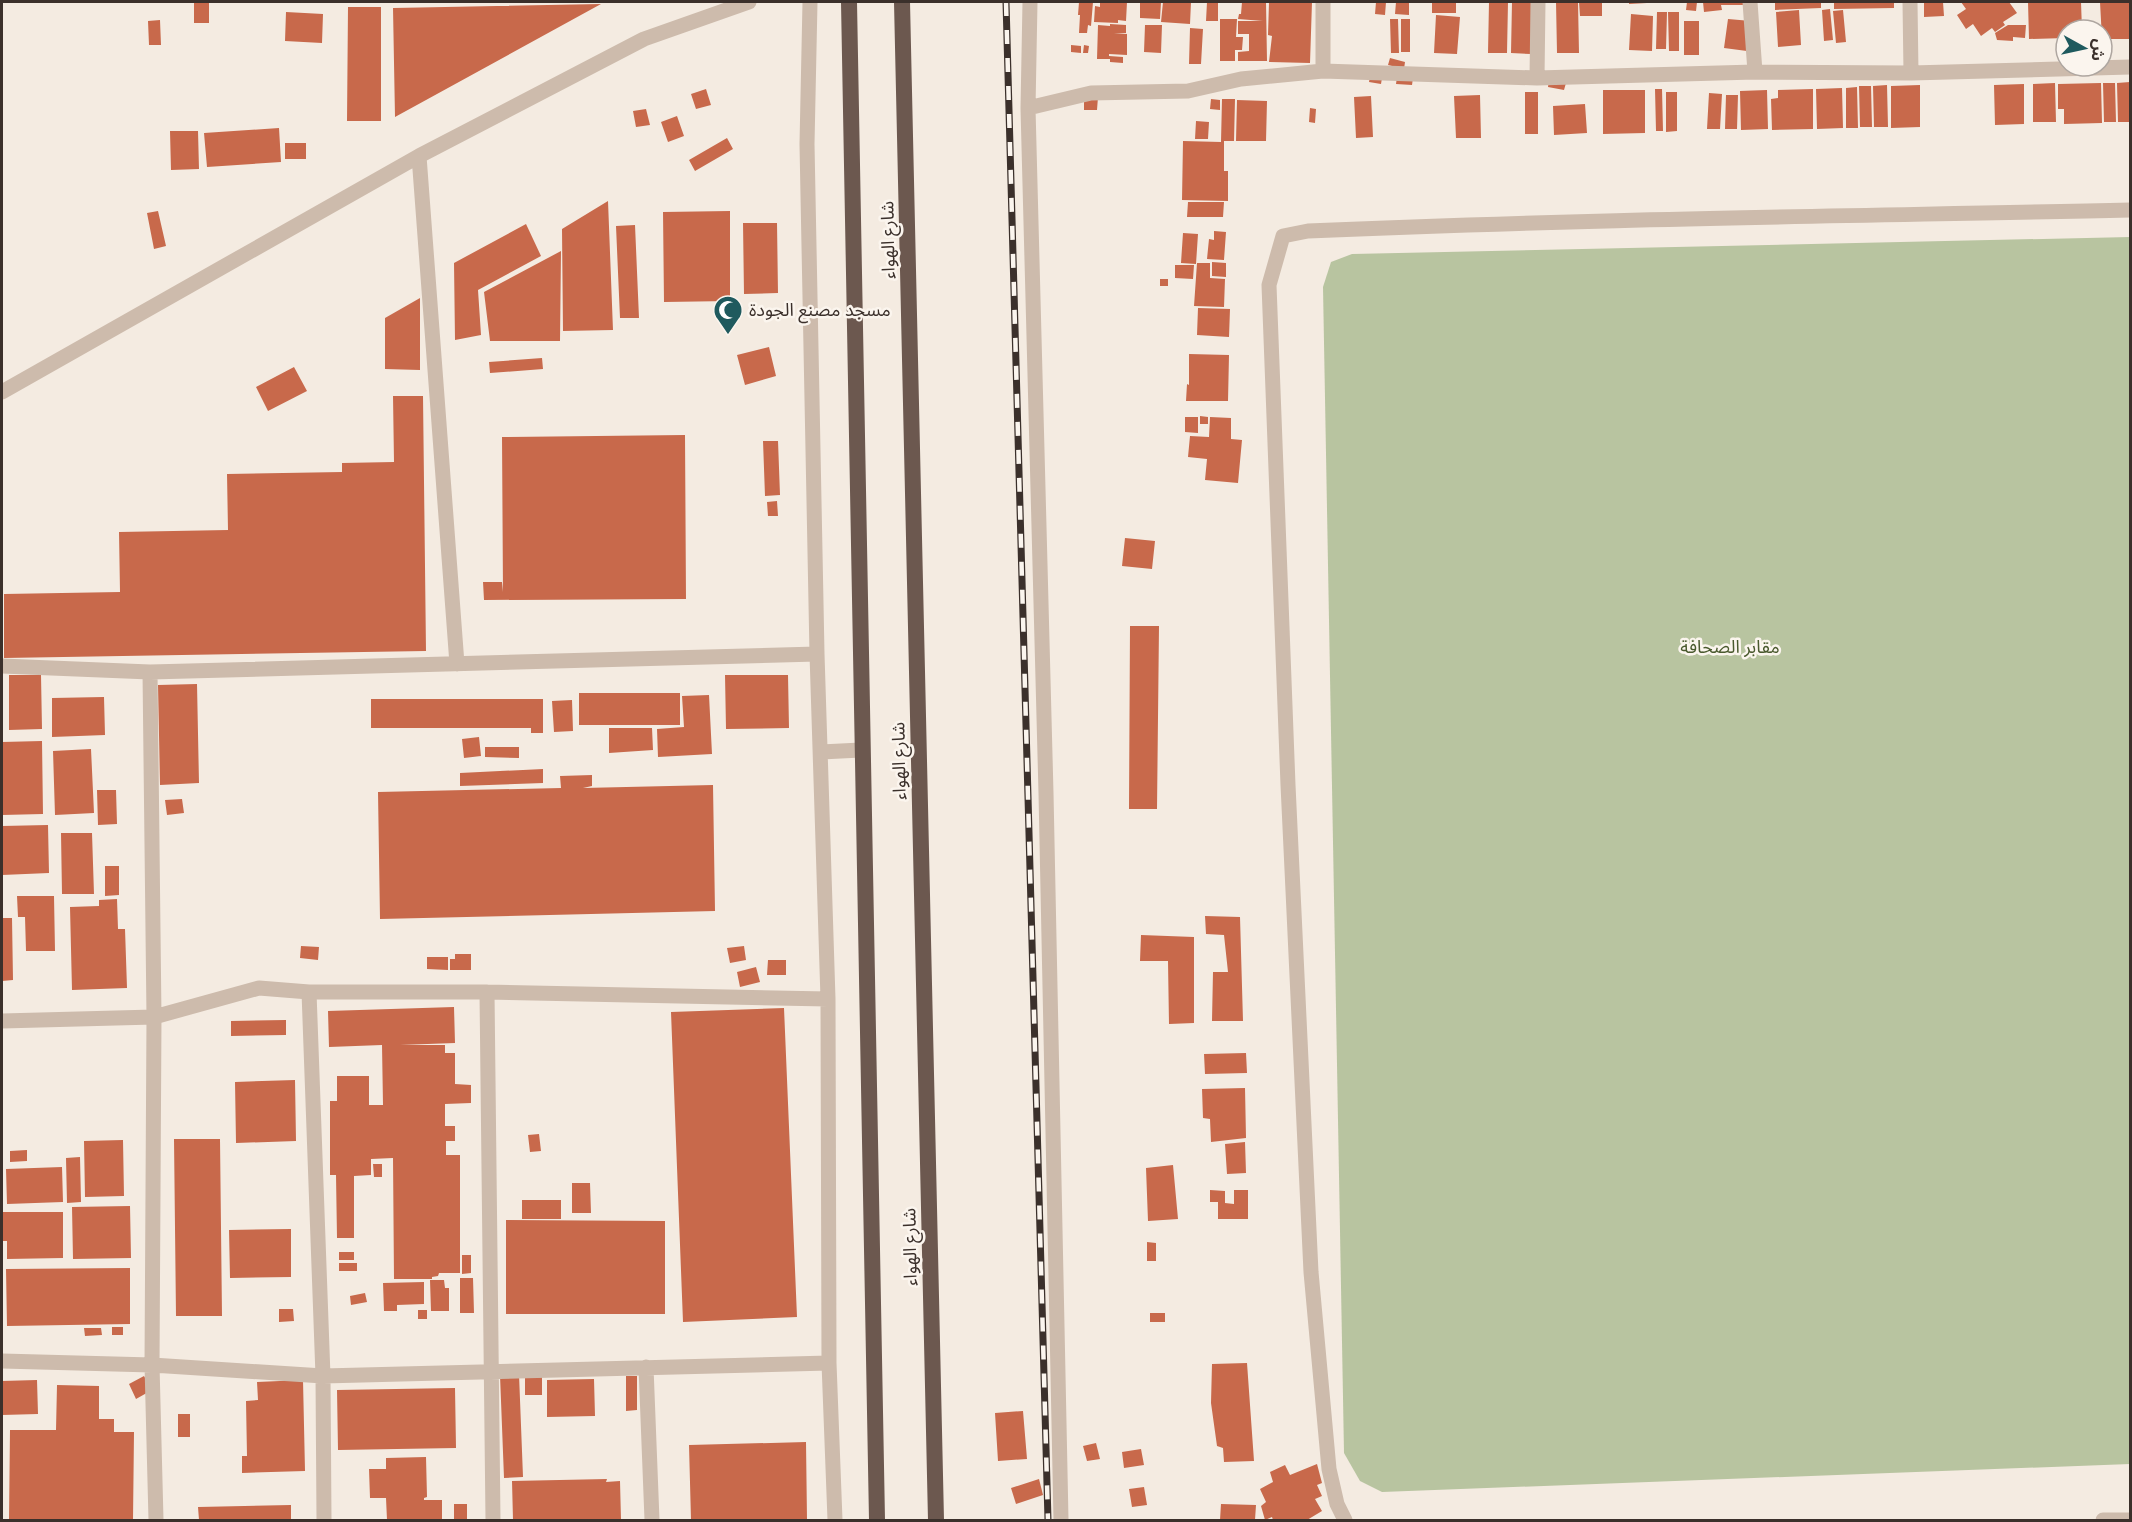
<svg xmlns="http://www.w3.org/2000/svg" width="2132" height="1522" font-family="Figtree,'Noto Sans Arabic',sans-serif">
  <rect width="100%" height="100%" fill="#f4ebe1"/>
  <path fill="#b8c4a0" d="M 2130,237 L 2130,1464 L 1382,1492 L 1360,1481 L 1344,1453 L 1323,287 L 1331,262 L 1352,254 Z"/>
  <path fill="#c8694b" d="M 194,2 L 209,2 L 209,23 L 194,23 Z
    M 1079,2 L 1093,2 L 1091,26 L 1088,25 L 1087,33 L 1079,33 L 1080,15 L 1078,15 Z
    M 1100,2 L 1127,2 L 1126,21 L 1118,20 L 1118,23 L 1094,22 L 1095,6 L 1100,7 Z
    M 1140,2 L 1161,2 L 1160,19 L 1140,18 Z
    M 1163,2 L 1191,2 L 1190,24 L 1161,22 Z
    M 1207,2 L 1218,2 L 1218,21 L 1206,21 Z
    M 1242,2 L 1266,2 L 1267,61 L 1238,61 L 1238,52 L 1249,51 L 1249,34 L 1238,34 L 1238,21 L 1263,21 L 1238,19 L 1239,14 L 1241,14 Z
    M 1269,2 L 1312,2 L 1310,63 L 1269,62 L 1272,36 L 1268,35 Z
    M 1376,2 L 1386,2 L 1385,15 L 1375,14 Z
    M 1396,2 L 1409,2 L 1409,15 L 1395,14 Z
    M 1432,2 L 1456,2 L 1456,13 L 1432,13 Z
    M 1489,2 L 1508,2 L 1507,53 L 1488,53 Z
    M 1512,2 L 1532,2 L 1531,54 L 1511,53 Z
    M 1556,2 L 1578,2 L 1579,53 L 1557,53 Z
    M 1579,2 L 1602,2 L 1602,16 L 1580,16 Z
    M 1629,2 L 1647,2 L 1647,3 L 1629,4 Z
    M 1687,2 L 1697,2 L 1696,11 L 1686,10 Z
    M 1703,2 L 1746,2 L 1746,5 L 1721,5 L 1722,10 L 1704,12 Z
    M 1775,2 L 1821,2 L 1821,8 L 1775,10 Z
    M 1834,2 L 1894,2 L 1894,8 L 1834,9 Z
    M 1924,2 L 1943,2 L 1944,16 L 1924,17 Z
    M 1961,2 L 2009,2 L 2017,13 L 2003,22 L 2005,25 L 1995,32 L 1992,28 L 1981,36 L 1973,24 L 1966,29 L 1957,15 L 1966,9 Z
    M 2028,2 L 2081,2 L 2082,30 L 2066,30 L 2066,38 L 2029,39 Z
    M 2100,2 L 2130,2 L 2130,39 L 2102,39 Z
    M 601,4 L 395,117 L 393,8 Z
    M 348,7 L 381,7 L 381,121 L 347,121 Z
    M 1830,9 L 1833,40 L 1824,41 L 1822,10 Z
    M 1799,10 L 1801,45 L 1778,47 L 1776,12 Z
    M 1843,10 L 1846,42 L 1836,43 L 1833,11 Z
    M 286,12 L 323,14 L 322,43 L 285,41 Z
    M 1657,12 L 1667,12 L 1666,49 L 1656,49 Z
    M 1668,12 L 1679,12 L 1679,51 L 1669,51 Z
    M 1631,14 L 1653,16 L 1652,51 L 1629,50 Z
    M 1436,15 L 1460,17 L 1457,54 L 1434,53 Z
    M 1220,19 L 1237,19 L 1236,37 L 1243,37 L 1242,50 L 1235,50 L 1235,61 L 1220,61 Z
    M 1390,19 L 1398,19 L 1399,53 L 1391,53 Z
    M 1401,19 L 1410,19 L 1410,52 L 1401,52 Z
    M 1728,19 L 1751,21 L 1747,51 L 1724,48 Z
    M 160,20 L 161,45 L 149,45 L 148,21 Z
    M 1684,21 L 1699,21 L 1699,55 L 1684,55 Z
    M 1110,24 L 1126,25 L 1126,33 L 1114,33 L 1127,34 L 1127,55 L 1109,54 L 1109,56 L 1123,57 L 1123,63 L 1110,62 L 1110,59 L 1097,59 L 1098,25 L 1110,26 Z
    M 1145,25 L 1162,25 L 1161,53 L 1144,52 Z
    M 2008,25 L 2026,25 L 2025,38 L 2013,37 L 2013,41 L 1997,40 L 1995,33 Z
    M 1190,28 L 1203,29 L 1201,64 L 1189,64 Z
    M 1071,45 L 1081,46 L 1081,53 L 1071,52 Z
    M 1084,45 L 1089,46 L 1088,53 L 1083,53 Z
    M 1390,58 L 1405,62 L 1404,69 L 1388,65 Z
    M 1370,76 L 1382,78 L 1381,84 L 1369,82 Z
    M 1397,77 L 1413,78 L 1412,85 L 1396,84 Z
    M 1549,79 L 1566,83 L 1564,90 L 1548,87 Z
    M 2130,82 L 2130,122 L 2118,122 L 2117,83 Z
    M 2055,83 L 2056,122 L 2033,122 L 2033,84 Z
    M 2101,83 L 2102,123 L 2064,124 L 2064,109 L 2058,109 L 2058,84 Z
    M 2103,83 L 2115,83 L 2116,122 L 2104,122 Z
    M 2024,84 L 2024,124 L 1995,125 L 1994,85 Z
    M 1887,85 L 1888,127 L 1874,127 L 1873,86 Z
    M 1920,85 L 1920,127 L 1891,128 L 1891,86 Z
    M 1859,86 L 1871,86 L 1872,127 L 1860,127 Z
    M 1857,87 L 1858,128 L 1846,128 L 1846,88 Z
    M 1842,88 L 1843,128 L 1817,129 L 1816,89 Z
    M 706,89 L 711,105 L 696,109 L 691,94 Z
    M 1655,89 L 1662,89 L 1663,131 L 1656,131 Z
    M 1813,89 L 1813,129 L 1772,130 L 1771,99 L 1778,98 L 1778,90 Z
    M 1603,90 L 1645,90 L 1645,133 L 1603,134 Z
    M 1767,90 L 1768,129 L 1741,130 L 1740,91 Z
    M 1525,92 L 1538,92 L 1538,134 L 1525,134 Z
    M 1666,92 L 1677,92 L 1677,131 L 1666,132 Z
    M 1709,93 L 1722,94 L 1720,129 L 1707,129 Z
    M 1480,95 L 1481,138 L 1456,138 L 1454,96 Z
    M 1726,95 L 1738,95 L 1737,129 L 1725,129 Z
    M 1084,96 L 1098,97 L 1097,110 L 1084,110 Z
    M 1371,96 L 1373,137 L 1356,138 L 1354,97 Z
    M 1211,99 L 1220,100 L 1220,110 L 1210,109 Z
    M 1222,99 L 1235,99 L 1234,141 L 1224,141 L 1224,171 L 1228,171 L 1228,201 L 1182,200 L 1183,141 L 1221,142 Z
    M 1237,100 L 1267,101 L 1266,141 L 1236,141 Z
    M 1585,104 L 1587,133 L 1554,135 L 1553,106 Z
    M 1310,108 L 1316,109 L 1315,123 L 1309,122 Z
    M 646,109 L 650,125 L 636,127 L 633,111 Z
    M 677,116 L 684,136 L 668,142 L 661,122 Z
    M 1196,121 L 1209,122 L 1208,139 L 1195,139 Z
    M 279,128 L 281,162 L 207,167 L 204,133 Z
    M 170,131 L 198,131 L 199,169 L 171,170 Z
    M 727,138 L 733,149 L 695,171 L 689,160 Z
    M 285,143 L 306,143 L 306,159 L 285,159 Z
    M 608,201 L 613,330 L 563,331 L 562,229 Z
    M 1188,202 L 1224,202 L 1223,217 L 1187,217 Z
    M 158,211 L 166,246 L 154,249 L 147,213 Z
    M 730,211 L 730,301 L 664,302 L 663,212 Z
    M 743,223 L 777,223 L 778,293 L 744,294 Z
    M 526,224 L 541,256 L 478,290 L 481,335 L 455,340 L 454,263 Z
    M 635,225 L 639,318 L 620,318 L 616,226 Z
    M 1214,231 L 1226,232 L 1224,260 L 1207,259 L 1209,239 L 1214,240 Z
    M 1183,233 L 1198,234 L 1196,264 L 1181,263 Z
    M 561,251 L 560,341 L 490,341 L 484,292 Z
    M 1212,262 L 1226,263 L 1226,277 L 1212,276 Z
    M 1197,263 L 1210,263 L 1210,278 L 1225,279 L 1224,307 L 1194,306 Z
    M 1175,265 L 1194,265 L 1193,279 L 1175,278 Z
    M 1160,279 L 1168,279 L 1168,286 L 1160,286 Z
    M 420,298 L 420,370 L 385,369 L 385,318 Z
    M 1198,308 L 1230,309 L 1229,337 L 1197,335 Z
    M 769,347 L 776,376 L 745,385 L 737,355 Z
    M 1189,354 L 1229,355 L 1228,401 L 1186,401 L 1187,384 L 1189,385 Z
    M 542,358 L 543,369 L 490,373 L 489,362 Z
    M 294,367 L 307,391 L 268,411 L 256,387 Z
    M 393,396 L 423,396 L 426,651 L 4,658 L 4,594 L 120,592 L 119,532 L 228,530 L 227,474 L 342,472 L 342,463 L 394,462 Z
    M 1200,416 L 1208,417 L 1208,424 L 1200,424 Z
    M 1185,417 L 1198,417 L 1198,433 L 1185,432 Z
    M 1210,417 L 1231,418 L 1231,439 L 1242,440 L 1238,483 L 1205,480 L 1207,459 L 1188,457 L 1190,436 L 1209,437 Z
    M 685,435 L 686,599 L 484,600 L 483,582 L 502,582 L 503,592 L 502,437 Z
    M 763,441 L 778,441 L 780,495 L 765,496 Z
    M 777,501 L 778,516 L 768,516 L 767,502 Z
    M 1125,538 L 1155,541 L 1152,569 L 1122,566 Z
    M 1130,626 L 1159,626 L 1157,809 L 1129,809 Z
    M 9,675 L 41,675 L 42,729 L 9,730 Z
    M 725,675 L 788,675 L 789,728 L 726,729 Z
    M 197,684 L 199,783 L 160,785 L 158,685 Z
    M 579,693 L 680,693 L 680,725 L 579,725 Z
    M 709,695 L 712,754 L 658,757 L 657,729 L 684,727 L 682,696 Z
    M 104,697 L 105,735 L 52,737 L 52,698 Z
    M 371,699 L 543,699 L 543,733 L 531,733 L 531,728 L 371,728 Z
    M 572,700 L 573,731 L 554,732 L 552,701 Z
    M 609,728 L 652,728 L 653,750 L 609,753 Z
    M 479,737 L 481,756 L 464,758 L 462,739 Z
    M 42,741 L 43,814 L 2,815 L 2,742 Z
    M 485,747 L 519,747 L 519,758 L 485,757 Z
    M 91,749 L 94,813 L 55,815 L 53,751 Z
    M 543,769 L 543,783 L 460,786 L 460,773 Z
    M 592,775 L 592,786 L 583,788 L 713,785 L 715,911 L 380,919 L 378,792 L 561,788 L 560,776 Z
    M 97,790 L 116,790 L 117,824 L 98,825 Z
    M 182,799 L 184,813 L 167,815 L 165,800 Z
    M 48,825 L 49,873 L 2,875 L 2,826 Z
    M 61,833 L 92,833 L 94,894 L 62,894 Z
    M 105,866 L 119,866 L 119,895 L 105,896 Z
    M 17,896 L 54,896 L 55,951 L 26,951 L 25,917 L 18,917 Z
    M 117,899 L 118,929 L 125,929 L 127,988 L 72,990 L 70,907 L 99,906 L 99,900 Z
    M 1205,916 L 1240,917 L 1243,1021 L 1212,1021 L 1213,972 L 1228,972 L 1224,935 L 1206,934 Z
    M 2,918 L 12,918 L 13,980 L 2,981 Z
    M 1141,935 L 1194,937 L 1194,1023 L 1169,1024 L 1168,961 L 1140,961 Z
    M 301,946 L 319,947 L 318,960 L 300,958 Z
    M 744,946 L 746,960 L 730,963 L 727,948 Z
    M 455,954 L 471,954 L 471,970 L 450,970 L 450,959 L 455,959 Z
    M 427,957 L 448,957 L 448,970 L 427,969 Z
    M 768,960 L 786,960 L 786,975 L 767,975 Z
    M 756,967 L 760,982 L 740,987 L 737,972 Z
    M 454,1007 L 455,1043 L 400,1045 L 445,1045 L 445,1053 L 455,1053 L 455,1084 L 471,1085 L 471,1103 L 445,1104 L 445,1126 L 455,1126 L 455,1141 L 446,1141 L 446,1155 L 460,1155 L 460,1273 L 439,1273 L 438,1276 L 432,1277 L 432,1279 L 394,1279 L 393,1158 L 371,1159 L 371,1175 L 354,1176 L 354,1238 L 337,1238 L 336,1175 L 330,1175 L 330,1101 L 337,1101 L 337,1076 L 369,1076 L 369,1105 L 383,1105 L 382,1045 L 329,1047 L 328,1011 Z
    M 784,1008 L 797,1317 L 683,1322 L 671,1012 Z
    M 286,1020 L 286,1035 L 231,1036 L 231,1021 Z
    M 1246,1053 L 1247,1073 L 1205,1074 L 1204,1054 Z
    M 295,1080 L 296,1141 L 236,1143 L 235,1082 Z
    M 1245,1088 L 1246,1138 L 1211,1142 L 1210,1119 L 1203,1118 L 1202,1089 Z
    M 539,1134 L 541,1151 L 530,1152 L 528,1135 Z
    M 174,1139 L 220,1139 L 222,1316 L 176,1316 Z
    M 123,1140 L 124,1196 L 85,1197 L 84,1141 Z
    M 1245,1142 L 1246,1173 L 1227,1174 L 1225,1144 Z
    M 27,1150 L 27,1161 L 10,1162 L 10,1151 Z
    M 80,1157 L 81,1202 L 67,1203 L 66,1158 Z
    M 373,1164 L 382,1164 L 382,1177 L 374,1177 Z
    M 1173,1165 L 1178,1219 L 1148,1221 L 1146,1168 Z
    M 62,1167 L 63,1202 L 7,1204 L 6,1169 Z
    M 572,1183 L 590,1183 L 591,1213 L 572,1213 Z
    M 1210,1190 L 1225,1191 L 1225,1203 L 1234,1204 L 1234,1190 L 1248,1190 L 1248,1219 L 1218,1219 L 1218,1202 L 1210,1202 Z
    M 522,1200 L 561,1200 L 561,1219 L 522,1219 Z
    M 130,1206 L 131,1258 L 73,1259 L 72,1207 Z
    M 2,1212 L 63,1212 L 63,1258 L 7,1259 L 7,1241 L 2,1241 Z
    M 506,1220 L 665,1221 L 665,1314 L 506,1314 Z
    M 291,1229 L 291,1277 L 230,1278 L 229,1230 Z
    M 1147,1242 L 1156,1243 L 1156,1261 L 1147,1261 Z
    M 339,1252 L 354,1252 L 354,1260 L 339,1260 Z
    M 462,1255 L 471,1255 L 471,1273 L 462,1274 Z
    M 339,1263 L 357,1263 L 357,1271 L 339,1271 Z
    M 130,1268 L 130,1324 L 7,1326 L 6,1269 Z
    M 460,1278 L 473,1278 L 474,1313 L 460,1313 Z
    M 430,1280 L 444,1280 L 445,1288 L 449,1288 L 449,1311 L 431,1311 Z
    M 424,1282 L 424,1304 L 397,1305 L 397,1311 L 384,1311 L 383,1283 Z
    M 365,1293 L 367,1302 L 351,1305 L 350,1296 Z
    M 279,1309 L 293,1309 L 294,1321 L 279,1322 Z
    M 418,1310 L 427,1310 L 427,1319 L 418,1319 Z
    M 1150,1313 L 1165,1313 L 1165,1322 L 1150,1322 Z
    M 112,1327 L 123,1327 L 123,1335 L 112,1335 Z
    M 84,1328 L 101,1328 L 102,1335 L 85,1336 Z
    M 1247,1363 L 1254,1461 L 1224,1462 L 1223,1448 L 1217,1446 L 1211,1403 L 1212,1364 Z
    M 519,1374 L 523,1477 L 504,1478 L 500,1375 Z
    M 144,1376 L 152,1390 L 136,1399 L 129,1384 Z
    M 626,1376 L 637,1376 L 637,1410 L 626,1411 Z
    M 542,1377 L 542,1395 L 525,1395 L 525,1378 Z
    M 594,1379 L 595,1416 L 547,1417 L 547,1380 Z
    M 37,1380 L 38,1414 L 2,1415 L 2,1381 Z
    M 303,1380 L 305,1471 L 242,1473 L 242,1456 L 247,1456 L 246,1401 L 258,1400 L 257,1382 Z
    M 57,1385 L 99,1386 L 99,1419 L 114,1419 L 114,1432 L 134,1432 L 133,1520 L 9,1520 L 10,1430 L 56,1430 Z
    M 455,1388 L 456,1448 L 338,1450 L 337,1390 Z
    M 1023,1411 L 1027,1459 L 998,1461 L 995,1413 Z
    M 178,1414 L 190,1414 L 190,1437 L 178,1437 Z
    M 806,1442 L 807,1520 L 691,1520 L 689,1445 Z
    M 1096,1443 L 1100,1459 L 1087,1461 L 1083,1446 Z
    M 1141,1449 L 1144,1465 L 1124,1468 L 1122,1452 Z
    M 426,1457 L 427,1497 L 424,1498 L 424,1500 L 442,1500 L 442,1520 L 387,1520 L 386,1498 L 370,1498 L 369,1469 L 386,1469 L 386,1458 Z
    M 1317,1464 L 1322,1483 L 1317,1485 L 1322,1496 L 1315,1499 L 1322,1511 L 1307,1520 L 1273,1520 L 1272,1517 L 1265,1520 L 1261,1506 L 1266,1502 L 1260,1489 L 1273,1482 L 1270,1472 L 1285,1465 L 1290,1475 Z
    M 607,1479 L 606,1482 L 620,1481 L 621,1520 L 513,1520 L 512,1481 Z
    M 1039,1479 L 1043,1495 L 1016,1504 L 1011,1488 Z
    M 1144,1487 L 1147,1505 L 1132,1507 L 1129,1489 Z
    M 454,1504 L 467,1504 L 467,1520 L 454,1520 Z
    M 1221,1504 L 1256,1505 L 1255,1520 L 1220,1520 Z
    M 291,1505 L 291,1520 L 199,1520 L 198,1507 Z"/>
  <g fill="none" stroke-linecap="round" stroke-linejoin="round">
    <path stroke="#cdbbac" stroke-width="15" d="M 810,2 L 807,144 L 817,654 L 828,999 L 829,1363 L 835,1520
      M 1030,2 L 1028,108 L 1046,793 L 1061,1520
      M 1750,2 L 1755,72
      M 1910,2 L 1911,73
      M 1323,71 L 1323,2
      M 1537,78 L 1538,2
      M 1028,108 L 1091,93 L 1188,91 L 1241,79 L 1323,71 L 1537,78 L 1755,72 L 1911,73 L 2130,67
      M 419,156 L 457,664
      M 2,392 L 419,156 L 644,39 L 749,2
      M 2,666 L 150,672 L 817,654
      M 150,672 L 154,1017 L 152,1365 L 156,1520
      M 821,752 L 861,750
      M 309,992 L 323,1376 L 324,1520
      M 487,992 L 493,1520
      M 2,1021 L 154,1017 L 259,988 L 309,992 L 487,992 L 828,999
      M 2,1361 L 152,1365 L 323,1376 L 829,1363
      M 646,1367 L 652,1520
      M 1345,1520 L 1337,1504 L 1329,1469 L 1311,1272 L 1288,785 L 1269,285 L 1283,236 L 1308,231 C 1582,219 1856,216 2130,210
      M 2103,1520 L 2130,1520"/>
    <path stroke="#6c584f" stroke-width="16" d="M 849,2 L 877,1520
      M 902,2 L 936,1520"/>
    <g stroke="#3b302b" stroke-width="7">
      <path id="rail" d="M 1006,2 L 1048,1520"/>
    </g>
    <use href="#rail" stroke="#fbf5ee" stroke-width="4.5" stroke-dasharray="14" stroke-linecap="butt"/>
  </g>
  <defs>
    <g id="mosque-pin" transform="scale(1.5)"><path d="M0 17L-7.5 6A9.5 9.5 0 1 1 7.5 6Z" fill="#1f5a5e" stroke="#fbf5ee"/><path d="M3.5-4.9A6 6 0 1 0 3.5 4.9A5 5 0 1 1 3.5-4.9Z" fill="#fff"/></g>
  </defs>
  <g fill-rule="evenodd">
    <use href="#mosque-pin" x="728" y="310"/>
  </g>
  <g text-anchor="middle" stroke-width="5" stroke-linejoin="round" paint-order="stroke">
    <g font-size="18" fill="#3b302b" stroke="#fbf5ee">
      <text transform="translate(888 240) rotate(-91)" y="6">شارع الهواء</text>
      <text transform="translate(899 761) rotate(-91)" y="6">شارع الهواء</text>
      <text transform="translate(910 1247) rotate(-91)" y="6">شارع الهواء</text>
    </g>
    <g font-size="18" fill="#3b302b" stroke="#fbf5ee" text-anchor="start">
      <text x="749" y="316">مسجد مصنع الجودة</text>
    </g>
    <g font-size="18" fill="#4a5a2e" stroke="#fbf5ee">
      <text x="1730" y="653">مقابر الصحافة</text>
    </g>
  </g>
  <rect width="2132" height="1522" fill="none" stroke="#3b302b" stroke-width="6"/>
  <g transform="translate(2084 48) rotate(98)"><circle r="28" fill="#fbf5ee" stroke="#aea6a0" stroke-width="1.5"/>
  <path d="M0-4.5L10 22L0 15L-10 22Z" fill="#1f5a5e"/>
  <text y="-9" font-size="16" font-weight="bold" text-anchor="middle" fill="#3b302b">ش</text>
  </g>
</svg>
